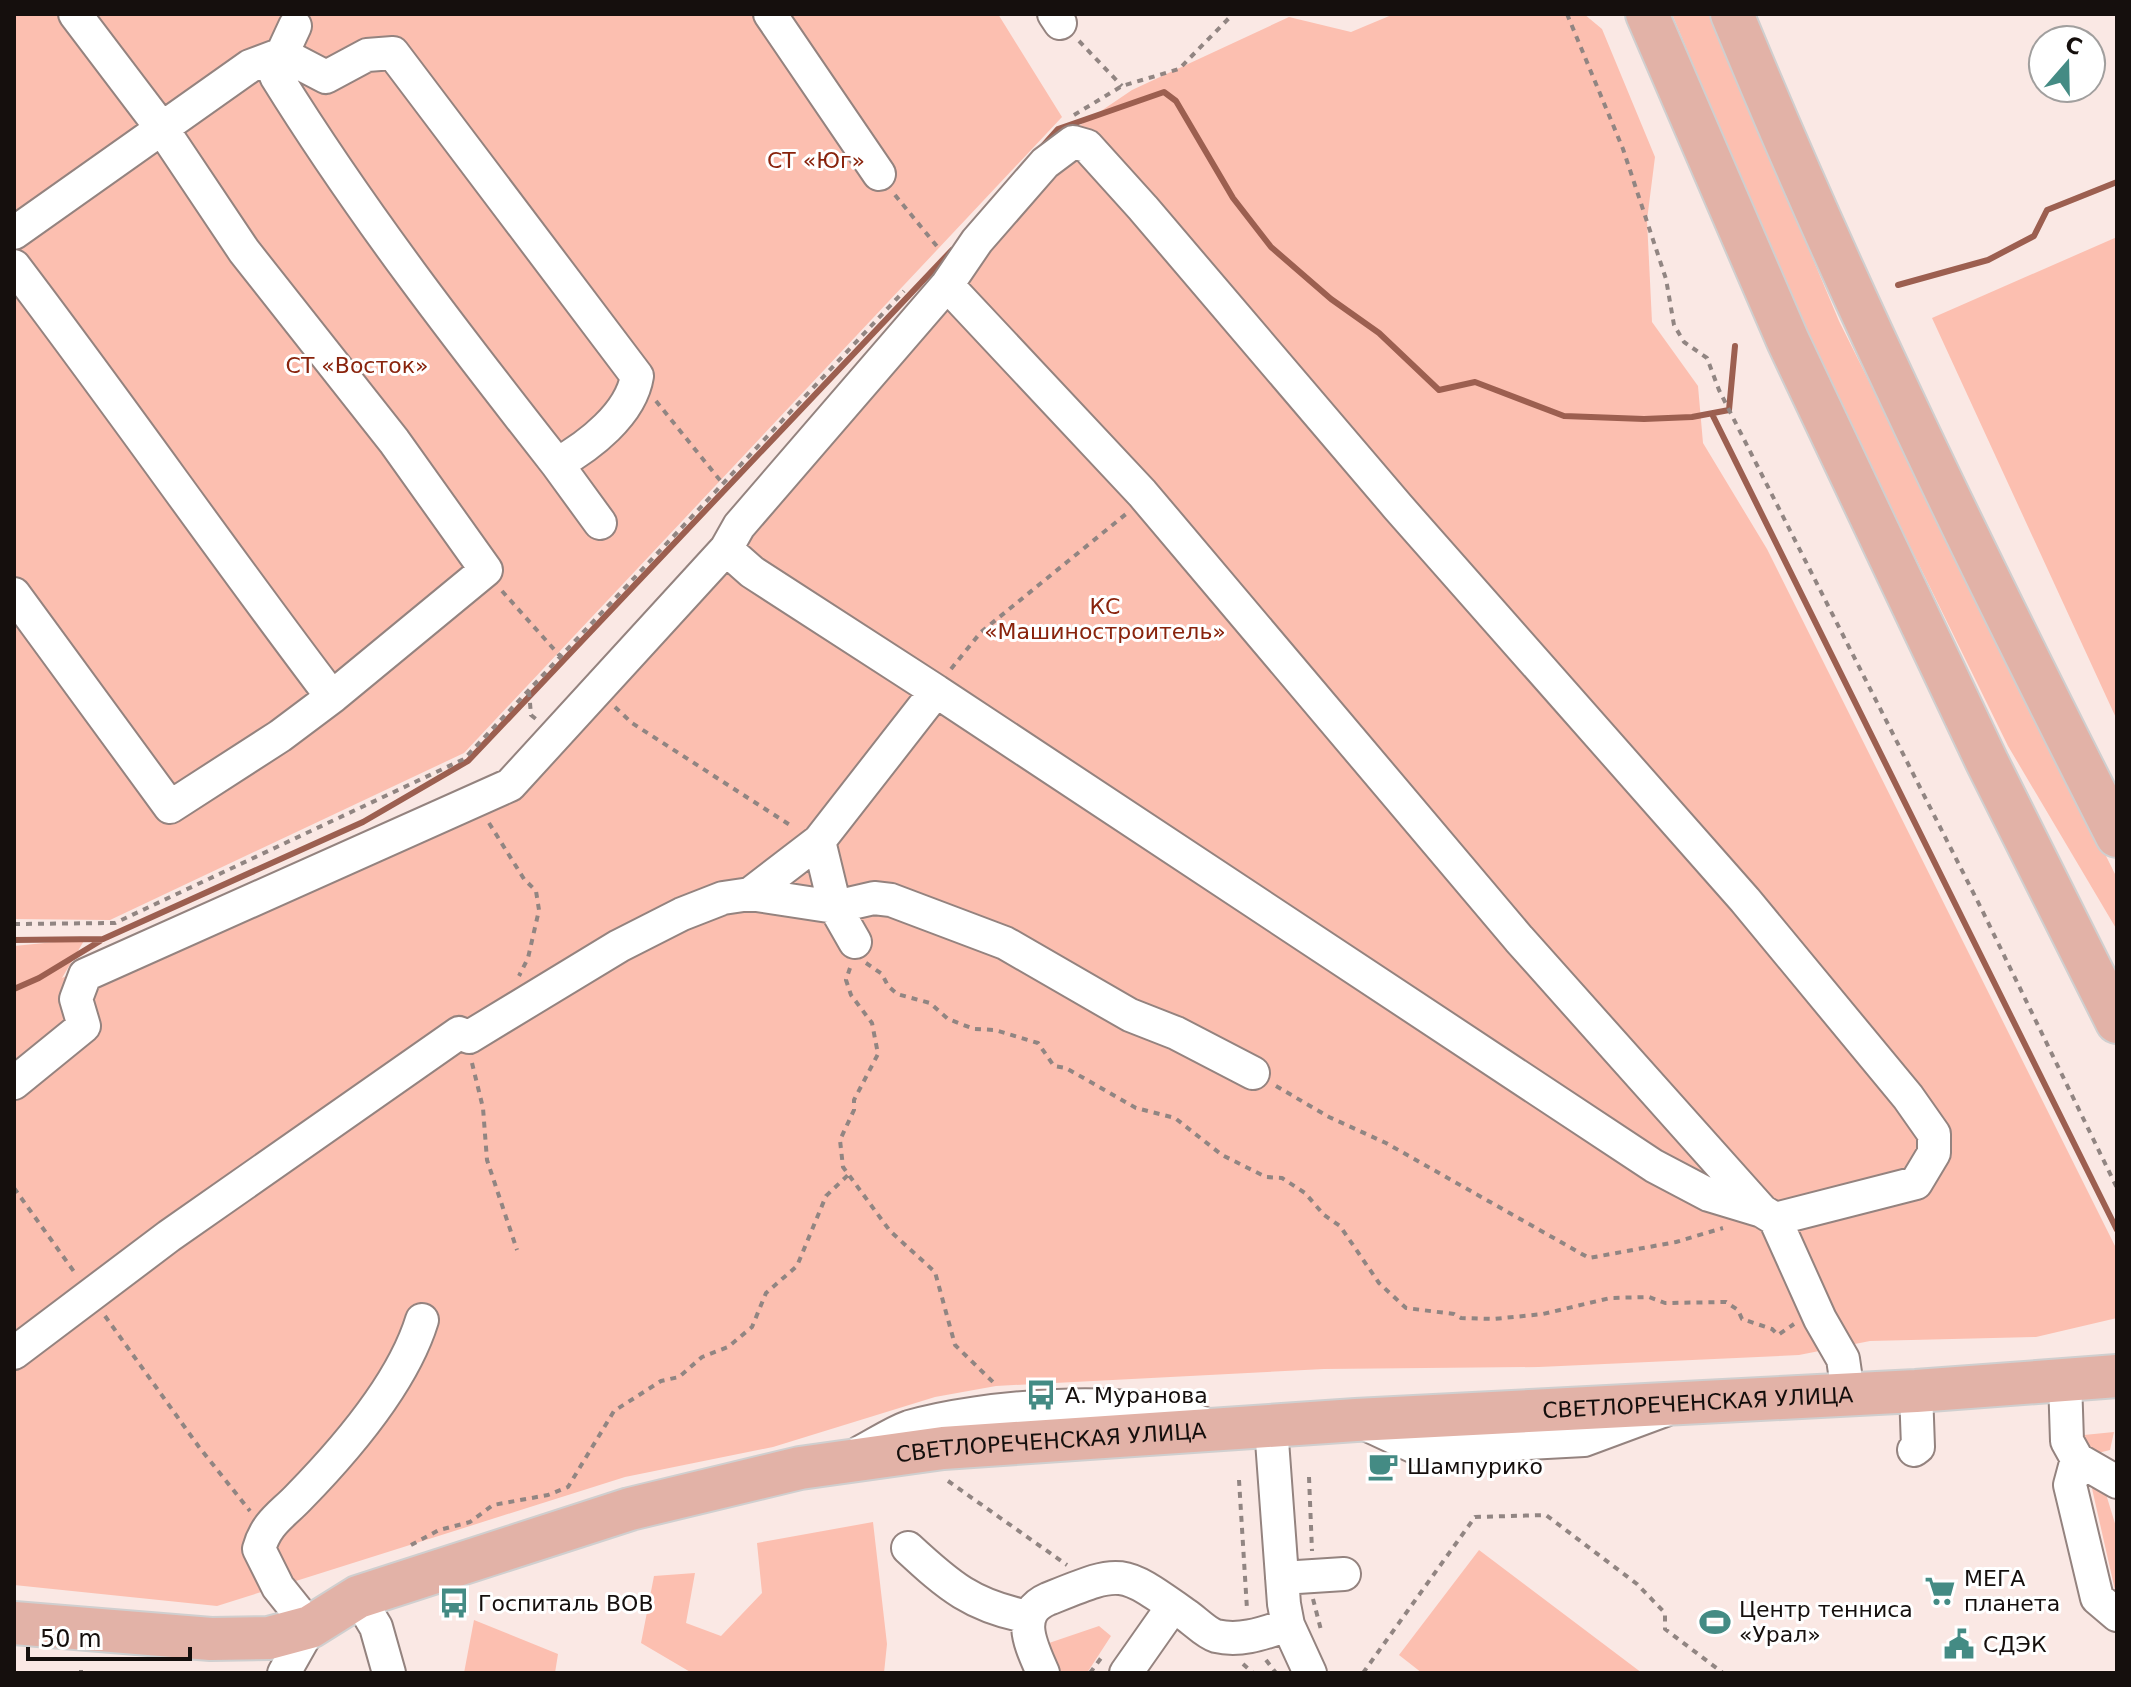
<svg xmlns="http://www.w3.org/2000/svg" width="2131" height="1687" font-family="'DejaVu Sans',sans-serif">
  <rect width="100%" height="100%" fill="#fae8e4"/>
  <path fill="#fcbfb0" d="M 14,14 L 998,14 L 1062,117 L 464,753 L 110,920 L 14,919 Z
    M 1394,14 L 1584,14 L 1602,29 L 1655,157 L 1647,220 L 1652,322 L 1698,386 L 1703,443 L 1767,549 L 2117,1250 L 2117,1318 L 2036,1337 L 1870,1341 L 1799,1355 L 1539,1367 L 1324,1369 L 996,1386 L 935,1397 L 773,1447 L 625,1477 L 217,1606 L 14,1585 L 14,946 L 85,939 L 62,978 L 495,777 L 713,541 L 1076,128 L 1132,90 L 1289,17 L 1351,32 Z
    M 1672,14 L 1710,14 L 1839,321 L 2117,878 L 2117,930 L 2008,746 L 1872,469 L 1799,318 Z
    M 2117,237 L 2117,720 L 1932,318 Z
    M 2114,1432 L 2110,1450 L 2086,1456 L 2074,1436 Z
    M 2102,1481 L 2117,1530 L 2117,1599 L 2091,1484 Z
    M 873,1522 L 887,1644 L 884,1673 L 692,1673 L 641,1643 L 654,1576 L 695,1573 L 686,1623 L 721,1636 L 762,1593 L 757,1543 Z
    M 1479,1550 L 1642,1673 L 1422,1673 L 1399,1655 Z
    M 474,1620 L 558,1654 L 555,1673 L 464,1673 Z
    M 1099,1626 L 1111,1636 L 1087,1673 L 1061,1673 L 1049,1643 Z"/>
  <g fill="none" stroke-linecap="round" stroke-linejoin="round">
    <path stroke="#9c5f50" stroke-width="6" d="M 1041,148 L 1058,129 L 1164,92 L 1176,101 L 1233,198 L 1271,247 L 1331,299 L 1379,333 L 1439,390 L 1475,382 L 1564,416 L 1644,419 L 1692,417 L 1729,410 L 1735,346
      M 1898,285 L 1988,260 L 2034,236 L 2047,210 L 2117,182
      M 1712,414 L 2117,1230
      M 14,940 L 103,939 L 363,822 L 468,761 L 952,250
      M 14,989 L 39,978 L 100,941"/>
    <g stroke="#94837f" stroke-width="36">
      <path id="minor" d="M 770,14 L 879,174
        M 1054,14 L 1060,23
        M 14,233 L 250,66 L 282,54 L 295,26
        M 14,266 C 122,408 224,555 332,697
        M 557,464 C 458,338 361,213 276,76 L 282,54 L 326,77 L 367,55 L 393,53 L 637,376 C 631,414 589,446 557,464 L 600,523
        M 14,594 L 170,807 L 280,736 L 332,697 L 486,570 L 394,441 L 244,251 L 163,130 L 75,14
        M 936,691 L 752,572 L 726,549 L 739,526 L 947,285 L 977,241 L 1045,163 L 1073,142 L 1087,146 L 1143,208 L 1398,507 L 1745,900 L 1908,1097 L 1934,1134 L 1934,1153 L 1916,1183 L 1775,1219 L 1762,1211 L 1519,939 L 1142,493 L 947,285
        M 819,841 L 835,907 L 855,942
        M 750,894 L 835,907 L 874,898 L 891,900 L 1005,943 L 1130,1015 L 1176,1033 L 1253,1073
        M 14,1083 L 84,1026 L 76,999 L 85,975 L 510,785 L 726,549
        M 1775,1219 L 1820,1319 L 1843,1359 L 1848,1393
        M 14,1353 L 169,1236 L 459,1033 L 469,1037 L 619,946 L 682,914 L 723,898 L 750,894 L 819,841 L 936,691 L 1654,1166 L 1709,1195 L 1762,1211
        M 2065,1380 L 2067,1441 L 2077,1459 L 2117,1482
        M 1359,1421 L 1419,1449 L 1584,1440 L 1665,1410
        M 1271,1427 L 1284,1604 L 1288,1625 L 1310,1673
        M 1914,1450 L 1918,1447 L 1916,1391
        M 859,1453 C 875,1445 892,1433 909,1427 C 982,1406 1133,1393 1202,1423
        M 2077,1459 L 2070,1485 L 2097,1598 L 2117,1615
        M 908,1548 C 949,1586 972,1606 1029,1617
        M 1282,1578 L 1344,1574
        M 358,1597 L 376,1627 L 389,1673
        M 284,1673 L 310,1627 L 278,1587 L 259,1549 C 266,1523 282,1515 299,1497 C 345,1450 403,1382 422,1320
        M 1043,1673 C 1033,1649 1013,1614 1048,1599 C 1123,1569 1119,1568 1186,1615 C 1195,1621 1206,1633 1216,1636 C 1241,1642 1264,1633 1288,1625
        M 1126,1673 L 1173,1606"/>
    </g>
    <g stroke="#d0cfcf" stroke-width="46">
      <g id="major">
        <path d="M 1647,14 L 1788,341 L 1987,762 L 2117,1022"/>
        <path d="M 1732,14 C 1847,294 1980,566 2117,836"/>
        <path id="s1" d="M 14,1623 L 211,1639 L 269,1638 L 310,1627 L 358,1597 L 630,1509 L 800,1468 L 943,1448 L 1356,1420 L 1916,1391 L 2117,1376"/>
      </g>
    </g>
    <path stroke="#918582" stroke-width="4" stroke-dasharray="6 6" stroke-linecap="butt" d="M 1567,14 L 1623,149 L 1666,279 L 1674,325 L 1684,342 L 1707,358 L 1719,390 L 1982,910 L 2117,1188
      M 1079,41 L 1122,86
      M 1074,115 L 1122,86 L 1179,69 L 1233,14
      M 895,195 L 940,250
      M 656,401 L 723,484
      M 502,591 L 560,656
      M 951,669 L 981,632 L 1126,514
      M 529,691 L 531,715 L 536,719
      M 615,707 L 632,723 L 793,827
      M 489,823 L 524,879 L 536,891 L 539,910 L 528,958 L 519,976
      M 14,924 L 115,923 L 464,759 L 904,291
      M 866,963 L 882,974 L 888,986 L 897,994 L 930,1003 L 948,1019 L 974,1029 L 995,1030 L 1038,1043 L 1054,1066 L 1066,1068 L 1136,1108 L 1175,1118 L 1222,1155 L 1266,1177 L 1282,1178 L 1305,1193 L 1324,1215 L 1340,1226 L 1379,1283 L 1406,1308 L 1454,1314 L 1461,1318 L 1494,1319 L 1543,1314 L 1610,1298 L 1649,1297 L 1665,1303 L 1726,1302 L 1738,1310 L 1742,1319 L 1772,1329 L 1778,1335 L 1794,1324
      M 850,968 L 846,980 L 851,995 L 872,1023 L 878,1054 L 854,1100 L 854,1110 L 840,1140 L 843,1167 L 890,1231 L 935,1272 L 955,1345 L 995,1384
      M 472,1063 L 483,1108 L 487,1160 L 517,1250
      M 1276,1086 L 1329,1117 L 1386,1143 L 1589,1258 L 1676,1242 L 1723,1228
      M 14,1188 L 75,1273
      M 105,1316 L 199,1447 L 250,1511
      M 1309,1477 L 1312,1551
      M 1239,1480 L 1247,1609
      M 948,1481 L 1067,1565
      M 411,1545 L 439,1530 L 470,1522 L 493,1505 L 548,1495 L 568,1487 L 614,1411 L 661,1381 L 679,1377 L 702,1357 L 728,1347 L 752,1327 L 766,1293 L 797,1266 L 826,1196 L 848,1175
      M 1313,1599 L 1321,1630
      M 1266,1660 L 1276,1673
      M 1243,1664 L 1253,1673
      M 81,1670 L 81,1673
      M 1090,1673 L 1104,1654
      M 1363,1673 L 1475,1517 L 1546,1515 L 1637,1584 L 1665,1613 L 1665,1629 L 1723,1673"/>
    <use href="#minor" stroke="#fff" stroke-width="32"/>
    <use href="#major" stroke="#e2b2a7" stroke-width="42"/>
  </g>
  <defs>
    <g id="bus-bare" transform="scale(2.4)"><path d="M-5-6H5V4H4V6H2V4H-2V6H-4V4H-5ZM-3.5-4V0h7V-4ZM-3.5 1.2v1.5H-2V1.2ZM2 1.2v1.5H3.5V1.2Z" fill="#448b84" stroke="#fff" stroke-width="2.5" paint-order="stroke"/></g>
    <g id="cafe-bare" transform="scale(2.4)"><path d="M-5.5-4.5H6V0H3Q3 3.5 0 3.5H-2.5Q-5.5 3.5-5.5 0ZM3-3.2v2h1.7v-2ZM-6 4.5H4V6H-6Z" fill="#448b84" stroke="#fff" stroke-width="2.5" paint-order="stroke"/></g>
    <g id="supermarket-bare" transform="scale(2.4)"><path d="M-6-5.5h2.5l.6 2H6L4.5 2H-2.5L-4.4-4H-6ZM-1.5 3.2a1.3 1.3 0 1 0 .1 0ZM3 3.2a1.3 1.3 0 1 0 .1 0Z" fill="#448b84" stroke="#fff" stroke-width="2.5" paint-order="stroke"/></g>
    <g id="stadium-bare" transform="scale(2.4)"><path d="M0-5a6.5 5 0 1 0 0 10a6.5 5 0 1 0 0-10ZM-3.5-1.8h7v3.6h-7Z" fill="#448b84" stroke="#fff" stroke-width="2.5" paint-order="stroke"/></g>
    <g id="civic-bare" transform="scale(2.4)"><path d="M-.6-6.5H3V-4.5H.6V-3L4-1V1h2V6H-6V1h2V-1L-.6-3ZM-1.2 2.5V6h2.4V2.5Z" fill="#448b84" stroke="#fff" stroke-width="2.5" paint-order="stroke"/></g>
  </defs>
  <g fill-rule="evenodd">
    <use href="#bus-bare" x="1041" y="1395"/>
    <use href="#cafe-bare" x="1383" y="1466"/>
    <use href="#supermarket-bare" x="1940" y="1591"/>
    <use href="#bus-bare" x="454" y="1603"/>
    <use href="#stadium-bare" x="1715" y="1622"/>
    <use href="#civic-bare" x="1959" y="1644"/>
  </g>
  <g text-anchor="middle" stroke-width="6" stroke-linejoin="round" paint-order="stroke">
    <g font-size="22" fill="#89230c" stroke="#fff">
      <text x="816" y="168">СТ «Юг»</text>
      <text x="357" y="373">СТ «Восток»</text>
      <text x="1105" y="614">КС<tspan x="1105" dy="25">«Машиностроитель»</tspan></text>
    </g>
    <g font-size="22" fill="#150f0d" stroke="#fff" text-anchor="start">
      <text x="1065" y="1403">А. Муранова</text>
      <text x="1407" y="1474">Шампурико</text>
      <text x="1964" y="1586">МЕГА<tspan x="1964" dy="25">планета</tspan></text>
      <text x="478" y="1611">Госпиталь ВОВ</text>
      <text x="1739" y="1617">Центр тенниса<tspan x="1739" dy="25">«Урал»</tspan></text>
      <text x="1983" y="1652">СДЭК</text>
    </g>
    <g font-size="22" fill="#150f0d" stroke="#fff">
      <text dy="8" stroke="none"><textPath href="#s1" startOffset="1716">СВЕТЛОРЕЧЕНСКАЯ УЛИЦА</textPath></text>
      <text dy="8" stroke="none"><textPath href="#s1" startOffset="1068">СВЕТЛОРЕЧЕНСКАЯ УЛИЦА</textPath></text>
    </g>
  </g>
  <rect width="2131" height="1687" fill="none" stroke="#150f0d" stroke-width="32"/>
  <g transform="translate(2067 64) rotate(20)"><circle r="38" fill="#ffffff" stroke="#a19f9e" stroke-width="2"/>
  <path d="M0-6L14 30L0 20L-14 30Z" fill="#448b84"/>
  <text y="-12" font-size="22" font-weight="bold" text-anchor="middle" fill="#150f0d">С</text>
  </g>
  <path d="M28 1647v12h162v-12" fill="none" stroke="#150f0d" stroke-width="4"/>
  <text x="40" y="1647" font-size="24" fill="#150f0d" stroke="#ffffff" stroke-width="6" paint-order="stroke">50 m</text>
</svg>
